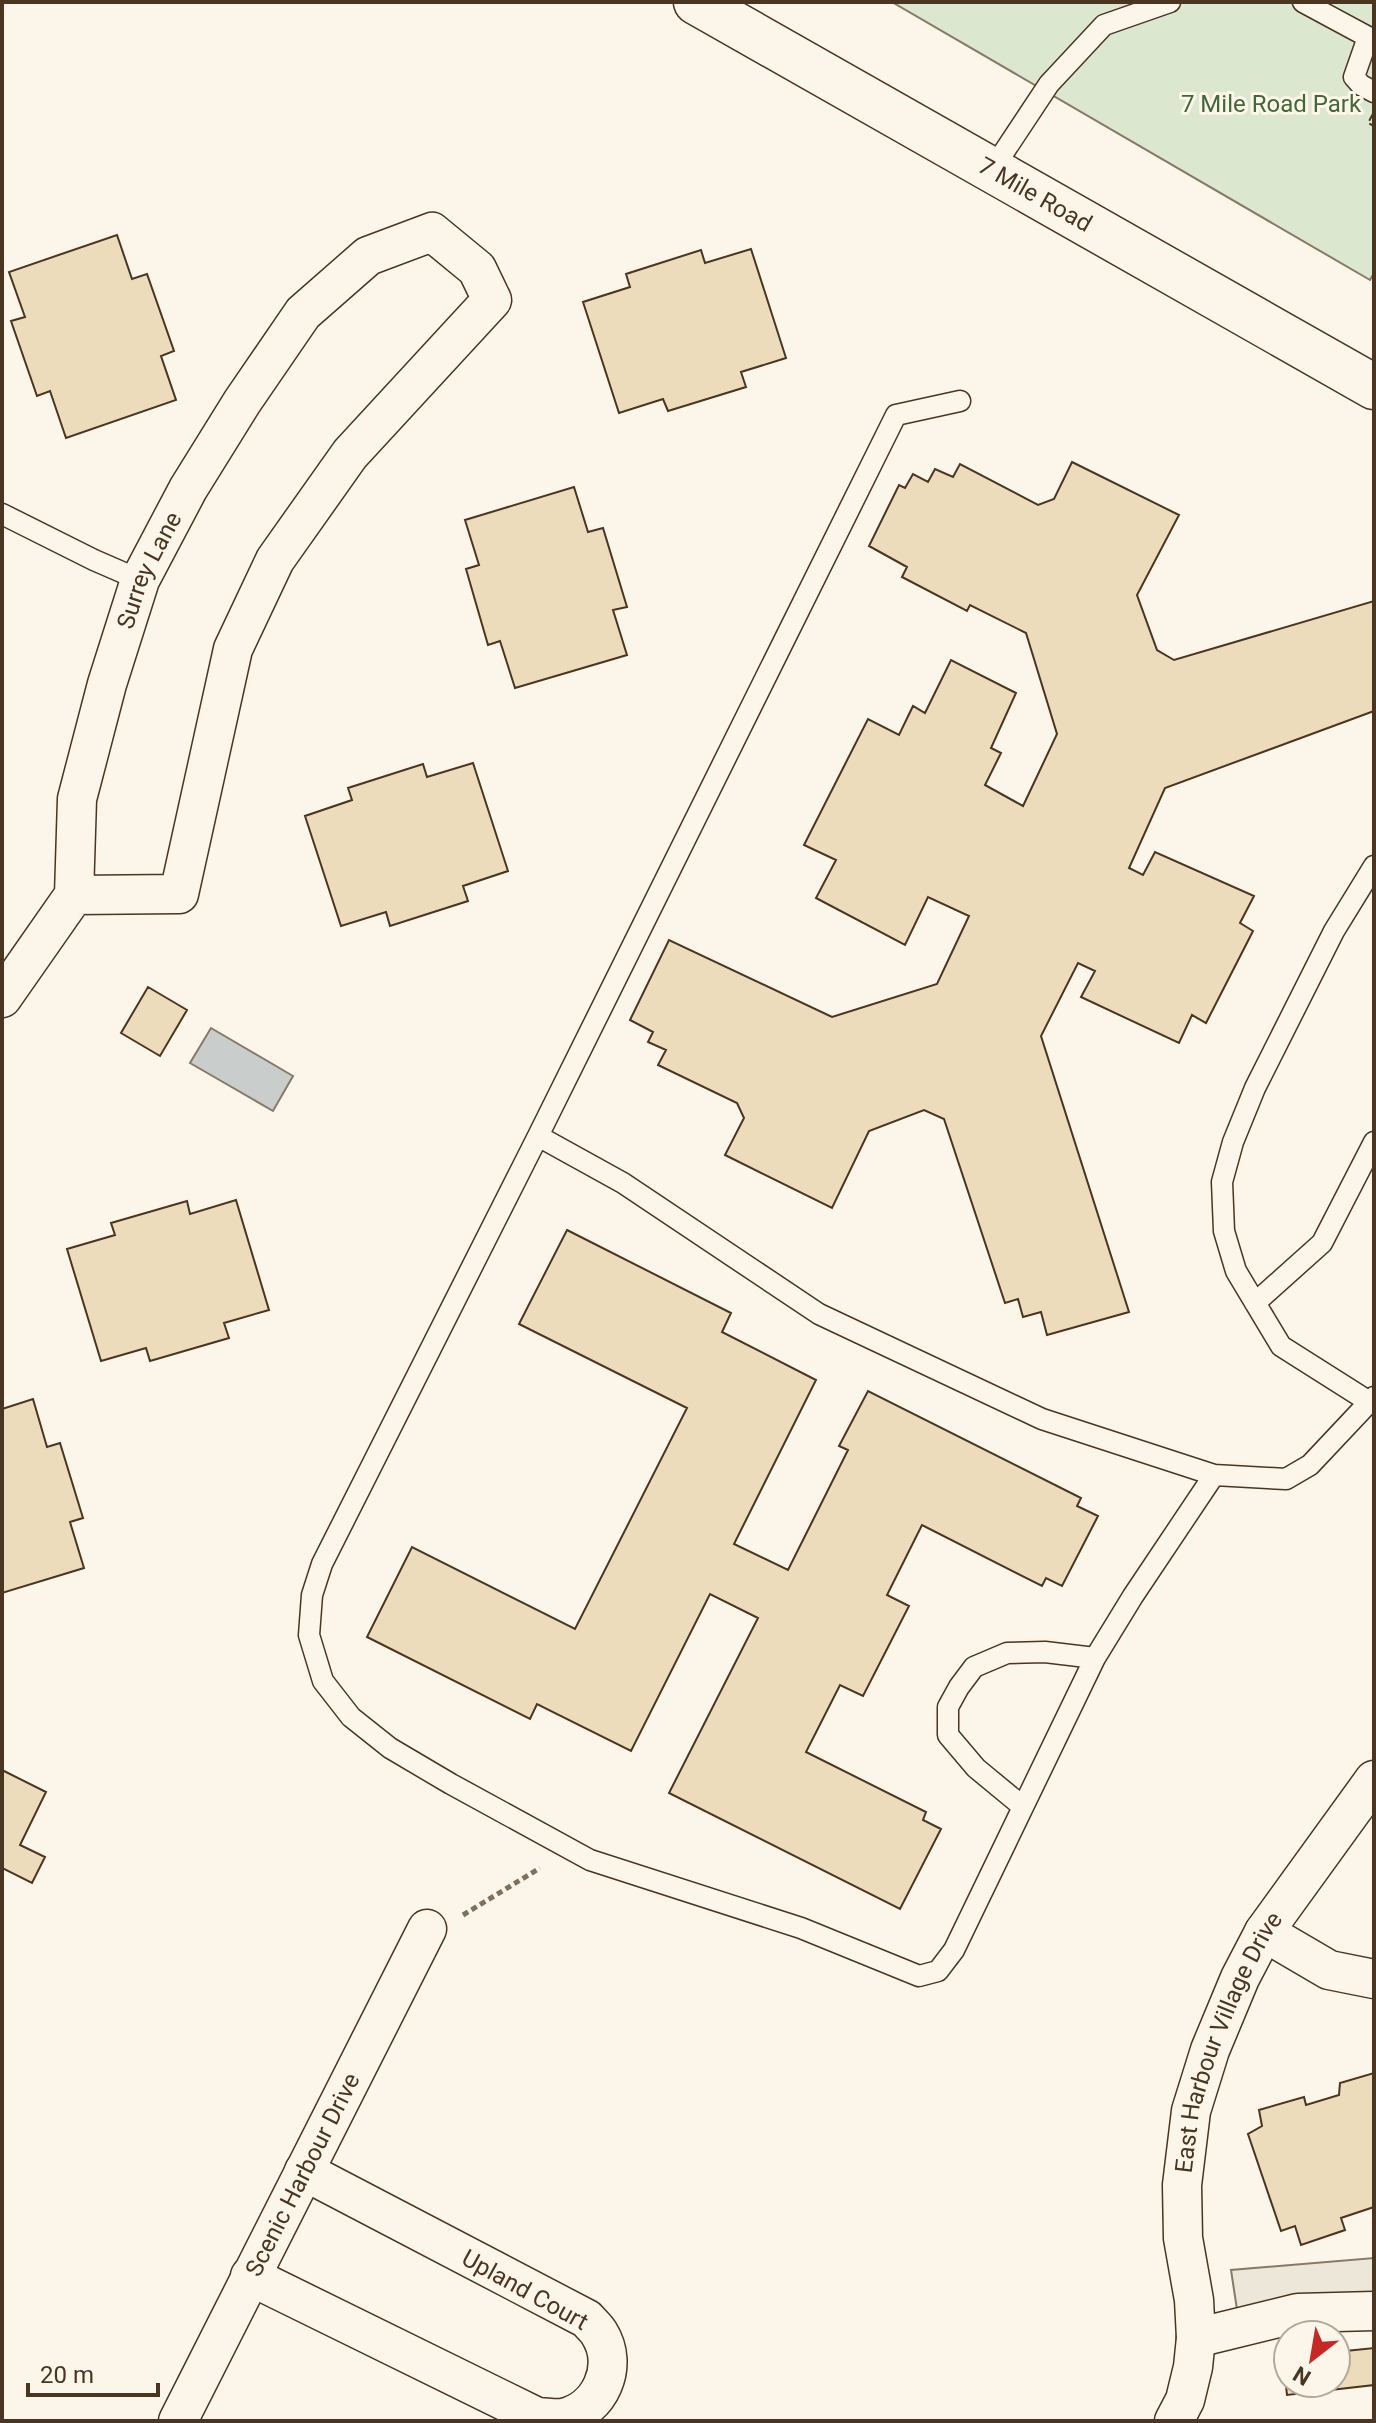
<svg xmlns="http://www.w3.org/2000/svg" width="1376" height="2423" font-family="Roboto,sans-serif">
  <rect width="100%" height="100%" fill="#fbf6e9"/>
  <path fill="#dce7d0" stroke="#887966" stroke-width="2" d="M 892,2 L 1374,2 L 1374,273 L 1370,280 Z"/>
  <path fill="#ede7d9" stroke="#887966" stroke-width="2" d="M 1374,2258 L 1374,2301 L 1238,2316 L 1231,2270 Z"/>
  <path fill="#c9cecd" stroke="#887966" stroke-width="2" d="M 211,1028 L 293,1076 L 273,1111 L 190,1063 Z"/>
  <path fill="#ecdcbc" stroke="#4a3520" stroke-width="2" d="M 117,235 L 132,279 L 147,274 L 174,351 L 161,356 L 176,400 L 66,438 L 50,391 L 37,396 L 11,321 L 25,317 L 9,272 Z
    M 751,249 L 786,358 L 741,372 L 746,387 L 668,411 L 663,399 L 619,413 L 583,302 L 630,287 L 626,274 L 701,250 L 705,263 Z
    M 1072,462 L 1179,515 L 1137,595 L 1157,650 L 1174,660 L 1374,601 L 1374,711 L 1165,788 L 1129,868 L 1143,875 L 1155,852 L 1254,896 L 1240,923 L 1253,931 L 1206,1023 L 1192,1015 L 1179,1043 L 1081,997 L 1095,971 L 1078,963 L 1041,1036 L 1129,1312 L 1047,1335 L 1041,1312 L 1023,1317 L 1018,1299 L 1005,1303 L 944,1119 L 924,1110 L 869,1131 L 832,1208 L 725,1155 L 744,1118 L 737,1103 L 658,1065 L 666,1050 L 648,1042 L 653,1032 L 630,1020 L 669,940 L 832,1017 L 937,984 L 969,916 L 928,897 L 905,945 L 816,898 L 836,860 L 804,845 L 868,719 L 899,735 L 913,706 L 925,713 L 951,660 L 1016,693 L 991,748 L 1001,753 L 985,785 L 1023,806 L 1057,734 L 1026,633 L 970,605 L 967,611 L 902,577 L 907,567 L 869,546 L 899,485 L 905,488 L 913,474 L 928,482 L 935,469 L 953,477 L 960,464 L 1038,505 L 1054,499 Z
    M 574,487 L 588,532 L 603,528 L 627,607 L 613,610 L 627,655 L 515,688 L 500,641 L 488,645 L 466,569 L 479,565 L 465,520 Z
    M 473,763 L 508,871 L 463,886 L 468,901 L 390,926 L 386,912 L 341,926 L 305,816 L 352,800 L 348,788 L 423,764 L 427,777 Z
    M 148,987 L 187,1010 L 160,1056 L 121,1033 Z
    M 236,1200 L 269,1310 L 224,1323 L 229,1338 L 150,1361 L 146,1348 L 101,1361 L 67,1249 L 115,1235 L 111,1223 L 187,1201 L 190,1214 Z
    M 567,1230 L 731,1313 L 722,1332 L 816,1380 L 734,1544 L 788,1570 L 848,1450 L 839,1446 L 868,1391 L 1081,1498 L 1077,1506 L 1098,1516 L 1062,1586 L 1046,1578 L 1042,1586 L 922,1525 L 887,1595 L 909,1606 L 863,1696 L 840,1685 L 806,1752 L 926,1812 L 923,1820 L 941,1829 L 900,1909 L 669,1793 L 758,1618 L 710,1594 L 631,1751 L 537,1704 L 530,1719 L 367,1637 L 412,1547 L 575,1629 L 687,1408 L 519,1324 Z
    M 33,1399 L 47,1447 L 60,1443 L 83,1518 L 70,1522 L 84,1568 L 2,1593 L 2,1409 Z
    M 2,1770 L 46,1792 L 20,1845 L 45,1857 L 32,1883 L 2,1868 Z
    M 1374,2073 L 1374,2207 L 1341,2218 L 1345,2230 L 1301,2245 L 1295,2226 L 1281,2231 L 1248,2134 L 1262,2126 L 1259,2110 L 1304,2097 L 1306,2105 L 1339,2095 L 1340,2083 Z
    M 1374,2348 L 1374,2385 L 1287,2395 L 1283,2357 L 1288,2357 L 1288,2383 L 1336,2383 L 1336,2352 Z"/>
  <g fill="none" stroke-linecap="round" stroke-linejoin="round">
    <g stroke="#4a3520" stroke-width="23">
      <path id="lane" d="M 1303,2 L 1368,37 L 1354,77 L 1361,85 L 1374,92
        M 992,170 L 1049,84 L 1104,25 L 1170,2
        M 960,401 L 896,415 L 538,1136 L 322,1564 L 312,1595 L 309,1635 L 323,1681 L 351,1717 L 390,1748 L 451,1784 L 590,1860 L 801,1928 L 919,1976 L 938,1971 L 954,1950 L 1095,1658 L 1133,1596 L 1214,1475 L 1286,1479 L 1310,1465 L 1374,1397
        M 2,514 L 94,560 L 140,580
        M 538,1136 L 623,1183 L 819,1314 L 1042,1419 L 1214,1475
        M 1255,1303 L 1322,1243 L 1374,1142
        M 1371,1403 L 1281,1346 L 1236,1271 L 1224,1231 L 1222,1182 L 1233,1142 L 1255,1088 L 1334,931 L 1374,866
        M 1022,1806 L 976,1768 L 948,1735 L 948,1707 L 959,1687 L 974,1667 L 1007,1653 L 1045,1652 L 1095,1658"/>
    </g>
    <g stroke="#4a3520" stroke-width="41">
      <g id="street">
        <path id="s1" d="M 2,998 L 74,895 L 77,799 L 107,684 L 140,580 L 188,489 L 242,402 L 303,313 L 368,256 L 432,232 L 477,269 L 492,300 L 350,454 L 275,560 L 233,649 L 179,894 L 74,895"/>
        <path d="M 1264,1932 L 1329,1970 L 1374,1979"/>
        <path d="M 250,2276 L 537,2417 C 545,2417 555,2419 563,2418 C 600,2410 620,2366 599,2333 C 596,2328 591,2324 587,2319 L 304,2171"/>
        <path d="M 1196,2338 L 1298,2313 L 1374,2311"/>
        <path id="s2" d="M 178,2421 L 427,1929"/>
        <path id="s3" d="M 1174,2421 L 1185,2400 L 1193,2367 L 1196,2338 L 1194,2300 L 1183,2238 L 1182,2185 L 1191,2111 L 1210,2050 L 1240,1978 L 1264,1932 L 1374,1780"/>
      </g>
    </g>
    <g stroke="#4a3520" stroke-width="47">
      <g id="secondary">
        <path id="s4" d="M 696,2 L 1374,387"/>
      </g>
    </g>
    <path stroke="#7f6f5c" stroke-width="5" stroke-dasharray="6 4" stroke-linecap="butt" d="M 463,1915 L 540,1868"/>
    <use href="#lane" stroke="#fbf6e9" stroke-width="20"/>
    <use href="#street" stroke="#fbf6e9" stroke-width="38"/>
    <use href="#secondary" stroke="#fbf6e9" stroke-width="44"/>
    <path stroke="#4a3520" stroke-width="2" stroke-dasharray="10 4" stroke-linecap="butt" d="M 1374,112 L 1368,123 L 1374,126"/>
  </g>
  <g text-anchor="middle" stroke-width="6" stroke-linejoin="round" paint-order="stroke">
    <g font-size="24" fill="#436837" stroke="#fbf6e9">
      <text x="1271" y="112">7 Mile Road Park</text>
    </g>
    <g font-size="24" fill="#4a3520" stroke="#fbf6e9">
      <text dy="8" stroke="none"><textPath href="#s4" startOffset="390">7 Mile Road</textPath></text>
      <text dy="8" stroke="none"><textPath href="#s1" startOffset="462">Surrey Lane</textPath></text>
      <text dy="8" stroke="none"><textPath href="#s3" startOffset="392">East Harbour Village Drive</textPath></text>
      <text dy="8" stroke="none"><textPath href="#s2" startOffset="276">Scenic Harbour Drive</textPath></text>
      <text transform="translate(525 2290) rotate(29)" y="8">Upland Court</text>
    </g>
  </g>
  <rect width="1376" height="2423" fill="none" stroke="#4a3520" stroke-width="8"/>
  <g transform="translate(1312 2359) rotate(211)"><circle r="38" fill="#fbf6e9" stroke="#b4a999" stroke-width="2"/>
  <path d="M0-6L14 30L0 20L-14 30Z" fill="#c62828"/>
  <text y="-12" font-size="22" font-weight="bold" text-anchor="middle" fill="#4a3520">N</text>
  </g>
  <path d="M28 2383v12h130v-12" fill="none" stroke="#4a3520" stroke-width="4"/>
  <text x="40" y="2383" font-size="24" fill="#4a3520" stroke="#fbf6e9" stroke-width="6" paint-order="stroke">20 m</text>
</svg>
